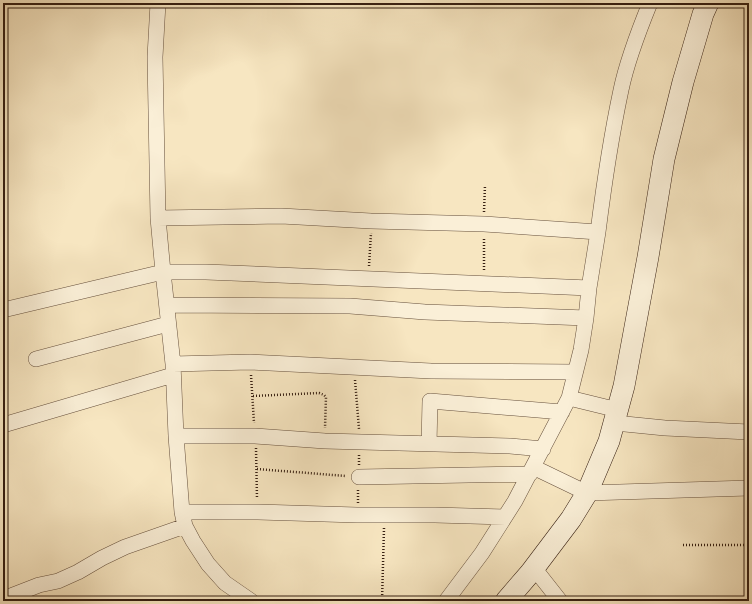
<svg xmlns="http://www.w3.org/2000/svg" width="752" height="604" font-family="Vollkorn,serif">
  <rect width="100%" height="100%" fill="#f7e6c1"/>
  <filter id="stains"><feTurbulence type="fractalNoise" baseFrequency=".005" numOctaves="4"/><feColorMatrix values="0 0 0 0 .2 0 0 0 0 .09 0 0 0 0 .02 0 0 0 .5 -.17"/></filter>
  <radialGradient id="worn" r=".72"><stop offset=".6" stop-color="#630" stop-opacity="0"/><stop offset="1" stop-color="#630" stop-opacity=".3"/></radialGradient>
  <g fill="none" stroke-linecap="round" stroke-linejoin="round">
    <g stroke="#66503d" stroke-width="16">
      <path id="minor" d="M 158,3 L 155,57 L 158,218 L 163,272 L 173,364 L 176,436 L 182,512 L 185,526 L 193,541 L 208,564 L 225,583 L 251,601
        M 158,218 L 281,216 L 371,221 L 484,224 L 598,232 C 604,184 611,137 621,90 C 627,61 639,30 650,3
        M 167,305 L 350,306 L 425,312 L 586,318 L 581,350 L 569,398 L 515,501 L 482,553 L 446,601
        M 3,310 L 163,272 L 206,272 L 589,288
        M 586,318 L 589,288 L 598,232
        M 36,359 L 168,324
        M 173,364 L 250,362 L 431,371 L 575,372
        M 569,398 L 618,410
        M 615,423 L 665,428 L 749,432
        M 3,425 L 173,375
        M 176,436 L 255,436 L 325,441 L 510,446 L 543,449
        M 429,444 L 430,401 L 562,412
        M 533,467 L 587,493 L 749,488
        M 359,477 L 530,474
        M 182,512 L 258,512 L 357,515 L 435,515 L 505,517
        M 534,568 L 560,601
        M 3,599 L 39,585 L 58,581 L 78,572 L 102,558 L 125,547 L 185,526"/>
    </g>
    <g stroke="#351e11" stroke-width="22">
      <path id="secondary" d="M 506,601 L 531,572 L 571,519 L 587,493 L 609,441 L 624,386 L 648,257 L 664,159 L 683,82 L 703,14 L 708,3"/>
    </g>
    <path stroke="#351e11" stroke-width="2.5" stroke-dasharray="1 2" stroke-linecap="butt" d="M 484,212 L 485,185
      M 369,266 L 371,233
      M 484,270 L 484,237
      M 251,375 L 254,423
      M 355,380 L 359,429
      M 253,396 L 319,393 L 324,395 L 326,397 L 325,428
      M 256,448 L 257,499
      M 359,465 L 359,454
      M 257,469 L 346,476
      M 358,503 L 358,490
      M 683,545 L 749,545
      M 382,601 L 384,528"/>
    <use href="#minor" stroke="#faefd7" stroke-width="15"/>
    <use href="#secondary" stroke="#faefd7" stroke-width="21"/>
  </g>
  <rect width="752" height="604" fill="none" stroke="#f7e6c1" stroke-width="16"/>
  <rect x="4" y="4" width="744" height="596" fill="none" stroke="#351e11" stroke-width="2"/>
  <rect x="8" y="8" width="736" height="588" fill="none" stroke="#351e11"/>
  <rect width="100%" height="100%" filter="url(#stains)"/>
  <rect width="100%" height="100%" fill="url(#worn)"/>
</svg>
